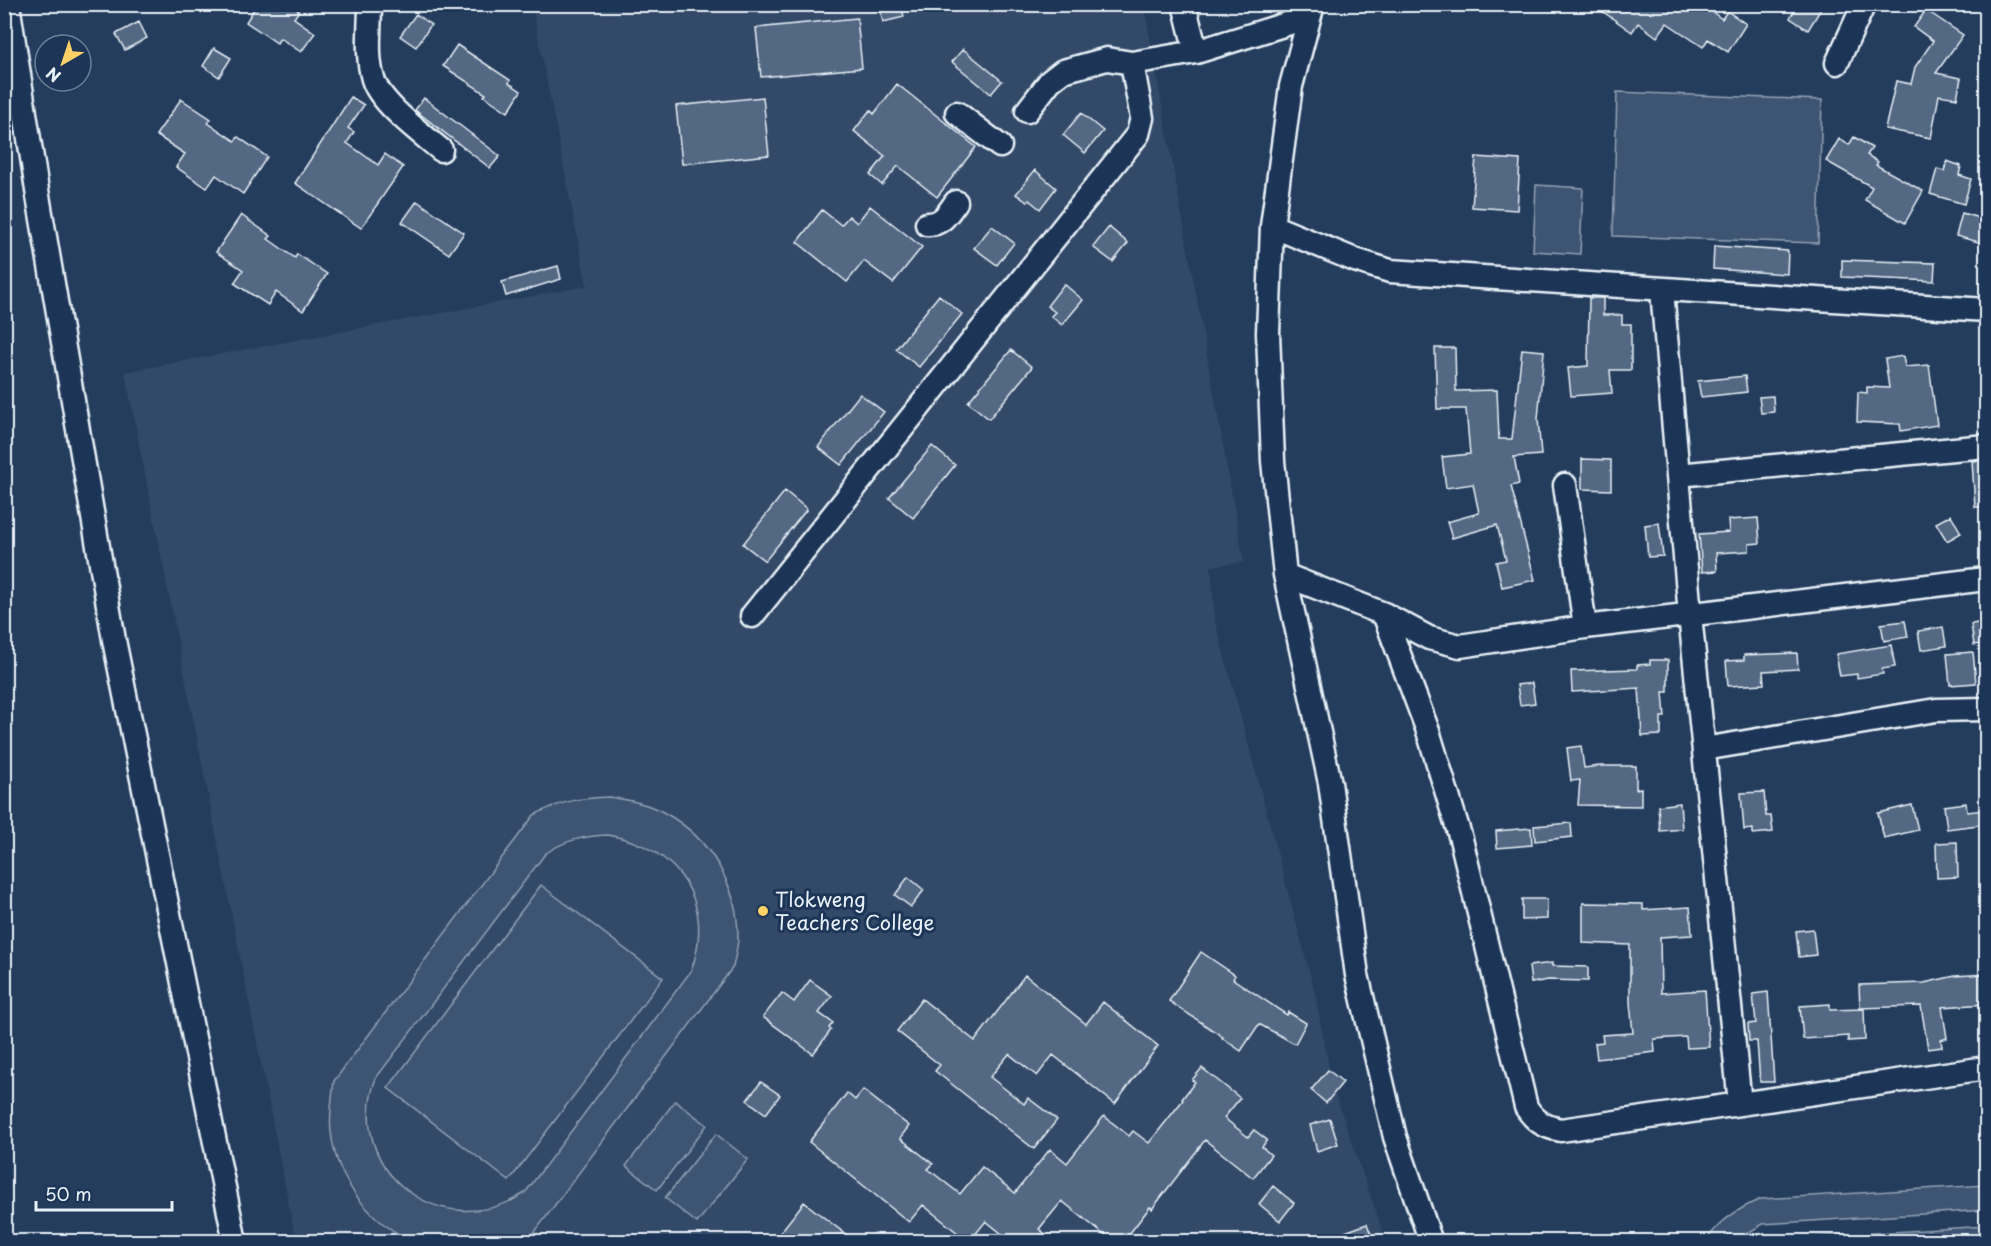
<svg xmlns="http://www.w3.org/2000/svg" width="1991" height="1246" font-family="'Playpen Sans',sans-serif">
  <rect width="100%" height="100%" fill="#253d5d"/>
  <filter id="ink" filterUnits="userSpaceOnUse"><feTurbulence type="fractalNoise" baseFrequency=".0167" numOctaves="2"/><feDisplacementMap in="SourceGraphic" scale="12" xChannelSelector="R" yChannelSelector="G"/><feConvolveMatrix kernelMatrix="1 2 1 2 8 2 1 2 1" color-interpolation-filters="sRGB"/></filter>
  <g filter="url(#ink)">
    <path fill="#334a68" d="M 532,5 L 1144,5 L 1244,562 L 1211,566 L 1215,621 L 1314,989 L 1333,1088 L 1386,1241 L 296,1241 L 125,372 L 587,286 Z"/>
    <path fill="#3e5472" stroke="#93a2b5" stroke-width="1.5" fill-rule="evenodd" d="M 1617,92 L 1822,100 L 1818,243 L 1613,236 Z
      M 1536,185 L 1583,188 L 1580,254 L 1533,251 Z
      M 610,797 C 628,800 646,803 663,812 C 710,837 739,886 738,940 C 737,949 735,958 733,967 L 534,1233 L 517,1241 L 416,1242 C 371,1225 336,1180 331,1132 C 329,1115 332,1098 334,1081 L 534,815 C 562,801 579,798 610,797 ZM 608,835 C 678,847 716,902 691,971 L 525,1193 C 443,1246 342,1171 376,1078 L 545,854 C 564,840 585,836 608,835 Z
      M 541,885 L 663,978 L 509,1181 L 388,1088 Z
      M 675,1101 L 707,1125 L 657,1190 L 626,1166 Z
      M 716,1134 L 748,1159 L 697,1223 L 665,1198 Z
      M 1986,1185 L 1986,1210 L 1763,1224 L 1742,1236 L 1737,1241 L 1706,1241 C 1719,1221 1739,1208 1761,1199 Z
      M 1986,1226 L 1986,1241 L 1766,1242 L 1766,1240 Z"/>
    <path fill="#536782" stroke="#e8f1f8" stroke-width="1.5" d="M 257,4 L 289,4 L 299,11 L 294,18 L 315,33 L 301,52 L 280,38 L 277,43 L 246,22 Z
      M 879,4 L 901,4 L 904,17 L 883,22 Z
      M 1592,4 L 1669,4 L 1680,12 L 1684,4 L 1701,4 L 1722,19 L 1727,11 L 1746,24 L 1728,52 L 1708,39 L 1703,47 L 1667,23 L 1657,37 L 1638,23 L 1632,32 Z
      M 1798,4 L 1824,4 L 1808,30 L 1790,18 Z
      M 1926,10 L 1963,35 L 1936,73 L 1961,78 L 1957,98 L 1939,95 L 1931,138 L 1885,129 L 1896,81 L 1911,84 L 1915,67 L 1933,41 L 1914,27 Z
      M 416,14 L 431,25 L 416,47 L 400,36 Z
      M 857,18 L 862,68 L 761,77 L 756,28 Z
      M 139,22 L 147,38 L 125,50 L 116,34 Z
      M 457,45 L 510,80 L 509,83 L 521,91 L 508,112 L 484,96 L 486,94 L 443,66 Z
      M 214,48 L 231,58 L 219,77 L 203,66 Z
      M 963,49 L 1002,81 L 991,94 L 952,62 Z
      M 897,84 L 976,147 L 937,197 L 898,166 L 882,185 L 870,175 L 885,156 L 854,131 L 870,110 L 874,114 Z
      M 351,97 L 364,105 L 348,128 L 354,132 L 347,143 L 378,165 L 385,154 L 403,167 L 361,228 L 295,183 Z
      M 763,97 L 769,155 L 682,164 L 676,106 Z
      M 424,98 L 500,156 L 490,168 L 415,110 Z
      M 181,99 L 211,119 L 208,123 L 235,141 L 238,137 L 267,157 L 243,194 L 216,175 L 207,188 L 176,167 L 185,154 L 156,135 Z
      M 1081,113 L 1103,131 L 1085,153 L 1063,135 Z
      M 1854,137 L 1872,148 L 1867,155 L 1878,162 L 1876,165 L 1923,191 L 1905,223 L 1865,200 L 1872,187 L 1826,161 L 1839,139 L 1849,145 Z
      M 1476,157 L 1520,160 L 1517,210 L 1472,207 Z
      M 1947,161 L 1961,166 L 1959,175 L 1971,179 L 1964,204 L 1930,194 L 1937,169 L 1944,171 Z
      M 1035,170 L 1056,188 L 1040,209 L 1029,200 L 1027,202 L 1016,194 Z
      M 417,201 L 464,233 L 449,254 L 402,222 Z
      M 870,206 L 922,247 L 893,283 L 864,261 L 847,282 L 797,242 L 822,210 L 841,225 L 849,216 L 857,223 Z
      M 1962,213 L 1986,220 L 1986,244 L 1956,236 Z
      M 241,215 L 271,236 L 268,239 L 295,258 L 297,254 L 327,274 L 303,311 L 276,292 L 268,305 L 234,283 L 243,270 L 216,252 Z
      M 992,226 L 1014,243 L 997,265 L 974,248 Z
      M 1109,227 L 1128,243 L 1113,262 L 1093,247 Z
      M 1714,246 L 1788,251 L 1787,274 L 1713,269 Z
      M 1842,260 L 1935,263 L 1934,281 L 1842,277 Z
      M 558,266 L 561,279 L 506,296 L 502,282 Z
      M 1064,284 L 1083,300 L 1062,325 L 1051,316 L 1055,312 L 1047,306 Z
      M 939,295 L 962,314 L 919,367 L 896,349 Z
      M 1589,298 L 1603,298 L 1603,315 L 1622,315 L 1622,324 L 1631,324 L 1631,370 L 1610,370 L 1612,393 L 1571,396 L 1568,368 L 1588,366 Z
      M 1435,348 L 1455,348 L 1456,391 L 1497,390 L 1499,439 L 1512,439 L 1522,349 L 1544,351 L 1538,419 L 1541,455 L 1514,457 L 1519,484 L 1511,486 L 1535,580 L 1502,587 L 1496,562 L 1506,560 L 1497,525 L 1452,538 L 1447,522 L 1479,513 L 1473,484 L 1446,488 L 1442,457 L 1470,454 L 1466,409 L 1437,409 Z
      M 1011,350 L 1032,367 L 989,419 L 968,402 Z
      M 1903,356 L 1905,367 L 1929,365 L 1937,425 L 1901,431 L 1900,424 L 1857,422 L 1858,392 L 1867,393 L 1867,387 L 1889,388 L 1885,359 Z
      M 1745,376 L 1747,392 L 1701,397 L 1698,381 Z
      M 860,394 L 884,412 L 841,465 L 818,447 Z
      M 1773,396 L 1774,412 L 1761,413 L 1759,397 Z
      M 932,446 L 955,465 L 913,518 L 889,498 Z
      M 1582,459 L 1611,460 L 1611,490 L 1582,489 Z
      M 1986,460 L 1986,507 L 1975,507 L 1972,461 Z
      M 785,491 L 807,509 L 765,561 L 743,544 Z
      M 1951,515 L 1961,533 L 1947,541 L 1936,523 Z
      M 1758,518 L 1760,543 L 1749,544 L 1749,551 L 1716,553 L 1717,571 L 1702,572 L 1699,534 L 1729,532 L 1728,520 Z
      M 1659,523 L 1663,556 L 1648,557 L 1645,525 Z
      M 1905,621 L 1908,637 L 1884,641 L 1881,624 Z
      M 1986,622 L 1986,643 L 1974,645 L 1971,624 Z
      M 1943,627 L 1946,646 L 1921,650 L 1918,631 Z
      M 1891,645 L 1895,667 L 1882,669 L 1883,674 L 1857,678 L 1857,674 L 1840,676 L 1836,654 Z
      M 1973,652 L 1976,683 L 1950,685 L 1947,654 Z
      M 1797,653 L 1798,669 L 1763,671 L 1764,684 L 1728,686 L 1726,661 L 1744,660 L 1744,655 Z
      M 1650,660 L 1668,660 L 1668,692 L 1663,692 L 1665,717 L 1661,717 L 1661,735 L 1642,736 L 1639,688 L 1572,692 L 1571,671 L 1637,669 L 1637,665 L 1650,664 Z
      M 1532,683 L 1535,703 L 1520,705 L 1517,685 Z
      M 1581,746 L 1584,768 L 1600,766 L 1636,766 L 1636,789 L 1641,788 L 1641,806 L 1578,805 L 1580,780 L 1571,781 L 1567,748 Z
      M 1764,792 L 1766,816 L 1771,816 L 1773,832 L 1753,834 L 1753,829 L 1744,830 L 1741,793 Z
      M 1680,803 L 1682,829 L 1660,831 L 1658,806 Z
      M 1966,803 L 1967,812 L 1985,810 L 1986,824 L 1947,829 L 1944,806 Z
      M 1912,805 L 1918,830 L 1884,838 L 1878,813 Z
      M 1571,823 L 1572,837 L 1535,841 L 1534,826 Z
      M 1531,828 L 1532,845 L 1497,848 L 1496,831 Z
      M 1957,842 L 1958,877 L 1937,878 L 1936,843 Z
      M 908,877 L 924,890 L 911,907 L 895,895 Z
      M 1522,899 L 1547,899 L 1547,919 L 1522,920 Z
      M 1583,903 L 1643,904 L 1643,910 L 1690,907 L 1692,935 L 1660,937 L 1661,993 L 1705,990 L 1709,1047 L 1687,1048 L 1686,1037 L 1654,1039 L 1655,1052 L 1597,1059 L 1595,1043 L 1603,1042 L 1602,1035 L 1633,1033 L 1630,1002 L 1630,945 L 1583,943 Z
      M 1813,929 L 1816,955 L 1799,957 L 1796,931 Z
      M 1201,952 L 1235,975 L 1233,979 L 1287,1015 L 1288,1012 L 1306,1023 L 1295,1044 L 1259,1024 L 1241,1051 L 1222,1038 L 1223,1037 L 1169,1001 Z
      M 1552,963 L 1552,966 L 1588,967 L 1588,981 L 1548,980 L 1531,983 L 1529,966 Z
      M 1986,974 L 1986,1004 L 1942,1007 L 1947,1038 L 1941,1040 L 1942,1047 L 1928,1049 L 1921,1006 L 1860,1008 L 1859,985 L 1924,983 L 1955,976 Z
      M 1025,975 L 1086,1024 L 1103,1002 L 1158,1046 L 1115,1104 L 1053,1055 L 1037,1076 L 1009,1054 L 990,1077 L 1024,1104 L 1028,1098 L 1057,1120 L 1034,1149 L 935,1071 L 940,1065 L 897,1031 L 922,999 L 975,1041 Z
      M 810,980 L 832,996 L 819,1013 L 833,1023 L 829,1028 L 831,1030 L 813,1054 L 763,1017 L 782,993 L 794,1002 Z
      M 1768,992 L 1774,1082 L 1760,1082 L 1757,1041 L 1749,1041 L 1748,1024 L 1756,1023 L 1753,994 Z
      M 1830,1004 L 1830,1010 L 1864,1009 L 1865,1040 L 1848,1041 L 1848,1036 L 1803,1039 L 1800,1006 Z
      M 1202,1068 L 1240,1098 L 1224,1118 L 1248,1137 L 1254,1130 L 1267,1140 L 1262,1147 L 1271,1155 L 1253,1178 L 1205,1140 L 1152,1209 L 1150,1207 L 1123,1242 L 1113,1242 L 1062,1201 L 1039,1229 L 1055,1242 L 1012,1242 L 986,1221 L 969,1242 L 923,1205 L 909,1222 L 809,1142 L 847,1093 L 855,1100 L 863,1090 L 909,1126 L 900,1138 L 933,1164 L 928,1169 L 960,1194 L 982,1167 L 1015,1193 L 1050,1149 L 1067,1163 L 1104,1116 L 1129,1136 L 1133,1131 L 1149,1143 L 1183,1100 L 1182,1099 L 1195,1082 L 1192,1080 Z
      M 1328,1070 L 1343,1082 L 1326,1103 L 1311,1090 Z
      M 761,1082 L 780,1095 L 766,1114 L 747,1100 Z
      M 1330,1119 L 1338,1144 L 1317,1151 L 1310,1125 Z
      M 1273,1186 L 1294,1203 L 1280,1221 L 1259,1204 Z
      M 804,1202 L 818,1213 L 856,1242 L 773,1242 Z
      M 1367,1224 L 1374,1242 L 1323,1242 L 1323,1240 Z"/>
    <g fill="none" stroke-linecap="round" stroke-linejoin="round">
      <g stroke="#e8f1f8" stroke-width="27">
        <path id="minor" d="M 8,4 L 37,190 L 114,640 L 235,1242
          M 370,4 C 370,28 366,56 373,79 C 380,103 421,133 441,150
          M 1184,4 L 1196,52
          M 1313,4 L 1291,86 L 1272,226 L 1268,333 L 1273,461 L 1285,575 L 1330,783 L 1357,975 L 1395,1137 L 1431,1242
          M 1837,63 L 1864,4
          M 1027,111 L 1050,81 L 1063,71 L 1107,59 L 1132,63 L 1196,52 L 1309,17
          M 957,113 L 1000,146
          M 927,224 C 942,225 948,213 956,202
          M 1272,226 L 1355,260 L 1390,271 L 1986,310
          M 1662,290 L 1690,615 L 1740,1104
          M 1678,475 L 1986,446
          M 1565,485 L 1585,627
          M 1285,575 L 1384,614 L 1429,638 L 1460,646 L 1585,627 L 1986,579
          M 1384,614 L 1428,731 L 1461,839 L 1526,1107 C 1535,1121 1544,1127 1561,1130 L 1986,1068
          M 752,616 L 1138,134 L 1142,118 L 1132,63
          M 1704,749 L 1936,710 L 1986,709"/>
      </g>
      <use href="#minor" stroke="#1d3557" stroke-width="22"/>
    </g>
  </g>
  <circle fill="#ffd166" stroke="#1d3557" stroke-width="2" cx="763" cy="911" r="6"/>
  <g text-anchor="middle" stroke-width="6" stroke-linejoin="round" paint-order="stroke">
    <g font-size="20" fill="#e8f1f8" stroke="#1d3557" text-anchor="start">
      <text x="775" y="907">Tlokweng<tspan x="775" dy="23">Teachers College</tspan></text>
    </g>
  </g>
  <rect width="1991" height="1246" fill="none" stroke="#1d3557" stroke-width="24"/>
  <rect x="12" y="12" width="1967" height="1222" fill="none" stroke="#e8f1f8" stroke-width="2" filter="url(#ink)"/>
  <g transform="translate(63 63) rotate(219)"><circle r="28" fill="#1d3557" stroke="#6e8097" stroke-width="1.5"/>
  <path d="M0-4.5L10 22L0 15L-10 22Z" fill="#ffd166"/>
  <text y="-9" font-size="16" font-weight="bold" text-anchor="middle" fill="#e8f1f8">N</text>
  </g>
  <path d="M36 1201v9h136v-9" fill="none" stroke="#e8f1f8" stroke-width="3"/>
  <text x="45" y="1201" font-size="18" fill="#e8f1f8" stroke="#1d3557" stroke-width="4.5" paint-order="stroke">50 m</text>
</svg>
